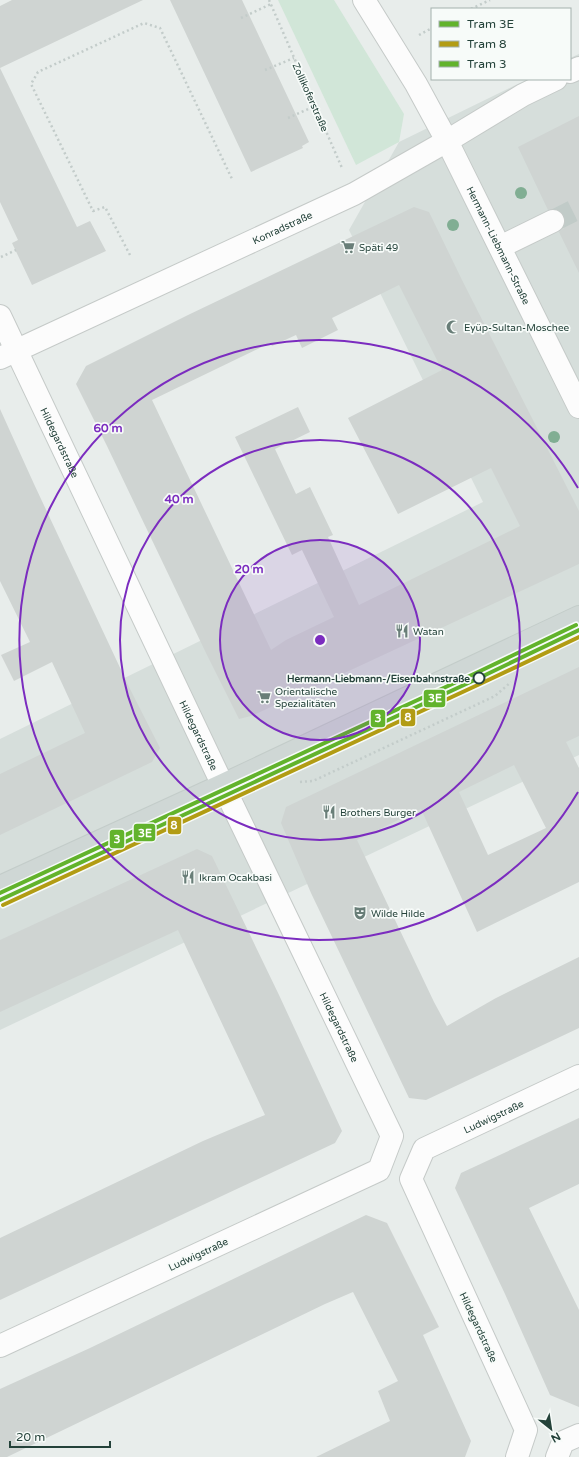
<svg xmlns="http://www.w3.org/2000/svg" width="579" height="1457" font-family="'Varela Round',sans-serif">
  <rect width="100%" height="100%" fill="#e8edeb"/>
  <path fill="#d6dedb" d="M 579,54 L 579,755 L 0,1030 L 0,739 L 483,502 L 349,230 L 399,142 L 528,79 L 570,79 L 570,58 Z"/>
  <path fill="#d1e6d8" d="M 278,0 L 334,0 L 404,114 L 399,142 L 356,165 Z"/>
  <path fill="#cfd4d2" fill-rule="evenodd" d="M 12,0 L 143,0 L 0,68 L 77,227 L 90,221 L 106,251 L 32,285 L 12,243 L 18,240 L 0,202 L 0,6 Z
    M 170,0 L 242,0 L 309,142 L 302,146 L 303,148 L 251,172 Z
    M 579,116 L 579,273 L 559,232 L 564,228 L 565,222 L 564,215 L 560,210 L 553,209 L 548,210 L 518,147 Z
    M 414,207 L 429,212 L 462,280 L 579,511 L 579,564 L 310,689 L 251,716 L 239,719 L 206,653 L 107,446 L 76,384 L 86,366 L 188,315 ZM 399,285 L 442,370 L 348,418 L 398,514 L 491,468 L 520,526 L 359,605 L 328,537 L 333,535 L 310,487 L 296,494 L 275,449 L 310,432 L 298,407 L 235,437 L 292,555 L 302,550 L 334,617 L 286,640 L 271,650 L 152,400 L 270,343 L 272,346 L 296,335 L 302,348 L 338,330 L 332,318 Z
    M 0,409 L 34,484 L 130,689 L 160,748 L 152,762 L 0,835 L 0,774 L 85,733 L 52,662 L 14,681 L 1,655 L 30,642 L 0,581 Z
    M 579,667 L 579,736 L 566,742 L 579,768 L 579,882 L 477,932 L 421,809 L 357,840 L 434,1002 L 447,1026 L 496,998 L 579,957 L 579,1028 L 426,1100 L 409,1098 L 311,893 L 281,823 L 286,807 ZM 514,765 L 546,828 L 488,855 L 459,792 Z
    M 197,849 L 212,856 L 279,995 L 342,1131 L 335,1143 L 0,1300 L 0,1238 L 203,1141 L 265,1115 L 178,930 L 0,1012 L 0,940 Z
    M 579,1118 L 579,1184 L 529,1208 L 579,1310 L 579,1407 L 550,1395 L 505,1294 L 455,1188 L 461,1173 Z
    M 366,1215 L 387,1223 L 439,1327 L 423,1335 L 471,1441 L 465,1457 L 316,1457 L 390,1421 L 378,1391 L 398,1381 L 353,1292 L 325,1304 L 7,1457 L 0,1457 L 0,1389 L 90,1348 Z"/>
  <g fill="none" stroke-linecap="round" stroke-linejoin="round">
    <path stroke="#c1cbc8" stroke-width="22" stroke-dasharray="22 11" stroke-linecap="butt" d="M 553,221 L 579,208"/>
    <g stroke="#c5cac8" stroke-width="24">
      <g id="minor">
        <path id="s1" d="M 364,0 L 416,84 L 447,141 L 579,407"/>
        <path d="M 570,72 L 579,68"/>
        <path d="M 500,247 L 553,221"/>
        <path id="s2" d="M 0,316 L 217,773 L 392,1136 L 379,1170 L 0,1346"/>
        <path id="s3" d="M 0,358 L 354,194 L 447,141 L 523,95 L 556,79"/>
        <path id="s4" d="M 517,1457 L 526,1430 L 411,1179 L 424,1149 L 579,1076"/>
        <path d="M 557,1457 L 563,1442 L 579,1435"/>
      </g>
    </g>
    <g stroke="#c3ccc9" stroke-width="24">
      <path id="major" d="M 0,887 L 223,785 L 579,617"/>
    </g>
    <path stroke="#c3ccca" stroke-width="2.5" stroke-dasharray="2 3" stroke-linecap="butt" d="M 269,0 L 342,168
      M 471,9 L 490,0
      M 241,18 L 271,4
      M 419,35 L 432,28
      M 265,70 L 294,58
      M 288,118 L 315,106
      M 130,255 L 105,207 L 93,211 L 31,84 L 38,72 L 144,23 L 160,28 L 233,181
      M 1,257 L 16,250
      M 300,782 L 313,781 L 495,696 L 511,682"/>
    <use href="#minor" stroke="#fcfcfc" stroke-width="22"/>
    <use href="#major" stroke="#cfd7d5" stroke-width="22"/>
    <g stroke="#f7fbf9" stroke-width="7">
      <path id="tram-1" d="M 0,900 L 479,678 L 579,630"/>
    </g>
    <g stroke="#f7fbf9" stroke-width="7">
      <path id="tram-2" d="M 3,905 L 482,683 L 579,637"/>
    </g>
    <g stroke="#f7fbf9" stroke-width="7">
      <path id="tram-3" d="M 0,893 L 476,673 L 576,625"/>
    </g>
    <use href="#tram-1" stroke="#62b32c" stroke-width="4"/>
    <use href="#tram-2" stroke="#b29c14" stroke-width="4"/>
    <use href="#tram-3" stroke="#62b32c" stroke-width="4"/>
  </g>
  <g fill="#81ae93">
    <circle cx="521" cy="193" r="6"/>
    <circle cx="453" cy="225" r="6"/>
    <circle cx="554" cy="437" r="6"/>
  </g>
  <circle cx="320" cy="640" r="100" fill="#7b2cbf" fill-opacity=".12"/>
  <g fill="none" stroke="#7b2cbf" stroke-width="2">
    <circle cx="320" cy="640" r="100"/>
    <circle cx="320" cy="640" r="200"/>
    <path d="M578 792A300 300 0 1 1 578 488"/>
  </g>
  <defs>
    <g id="supermarket-bare" transform="scale(1.08)"><path d="M-6-5.5h2.5l.6 2H6L4.5 2H-2.5L-4.4-4H-6ZM-1.5 3.2a1.3 1.3 0 1 0 .1 0ZM3 3.2a1.3 1.3 0 1 0 .1 0Z" fill="#697e78" stroke="#f7fbf9" stroke-width="2.5" paint-order="stroke"/></g>
    <g id="mosque-bare" transform="scale(1.08)"><path d="M3.5-4.9A6 6 0 1 0 3.5 4.9A5 5 0 1 1 3.5-4.9Z" fill="#697e78" stroke="#f7fbf9" stroke-width="2.5" paint-order="stroke"/></g>
    <g id="restaurant-bare" transform="scale(1.08)"><path d="M-5-6h1v4h1v-4h1v4h1v-4h1v5L-1.5 .5V6h-2V.5L-5-1ZM5-6V6H3V1.5H1.5Q1.5-4 5-6Z" fill="#697e78" stroke="#f7fbf9" stroke-width="2.5" paint-order="stroke"/></g>
    <g id="theatre-bare" transform="scale(1.08)"><path d="M-5-5.5Q0-4 5-5.5V0Q5 5 0 6Q-5 5-5 0ZM-3.3-2.5H-1v1.5H-3.3ZM1-2.5H3.3v1.5H1ZM-2.8 1Q0 5.5 2.8 1Z" fill="#697e78" stroke="#f7fbf9" stroke-width="2.5" paint-order="stroke"/></g>
  </defs>
  <g fill-rule="evenodd">
    <use href="#supermarket-bare" x="348" y="247"/>
    <use href="#mosque-bare" x="453" y="327"/>
    <use href="#restaurant-bare" x="402" y="631"/>
    <use href="#supermarket-bare" x="264" y="697"/>
    <use href="#restaurant-bare" x="329" y="812"/>
    <use href="#restaurant-bare" x="188" y="877"/>
    <use href="#theatre-bare" x="360" y="913"/>
  </g>
  <circle fill="#f7fbf9" stroke="#24423a" stroke-width="2" cx="479" cy="678" r="5.5"/>
  <g text-anchor="middle" stroke-width="3.5" stroke-linejoin="round" paint-order="stroke">
    <g font-size="10" fill="#24423a" stroke="#f7fbf9">
      <text transform="translate(311 97) rotate(66)" y="4">Zollikoferstraße</text>
      <text dy="4" stroke="none"><textPath href="#s3" startOffset="311">Konradstraße</textPath></text>
      <text dy="4" stroke="none"><textPath href="#s1" startOffset="280">Hermann-Liebmann-Straße</textPath></text>
      <text dy="4" stroke="none"><textPath href="#s2" startOffset="140">Hildegardstraße</textPath></text>
      <text dy="4" stroke="none"><textPath href="#s2" startOffset="464">Hildegardstraße</textPath></text>
      <text dy="4" stroke="none"><textPath href="#s2" startOffset="788">Hildegardstraße</textPath></text>
      <text dy="4" stroke="none"><textPath href="#s4" startOffset="414">Ludwigstraße</textPath></text>
      <text transform="translate(198 1254) rotate(-25)" y="4">Ludwigstraße</text>
      <text transform="translate(479 1327) rotate(65)" y="4">Hildegardstraße</text>
    </g>
    <g font-size="10" fill="#24423a" stroke="#f7fbf9" text-anchor="start">
      <text x="359" y="251">Späti 49</text>
      <text x="464" y="331">Eyüp-Sultan-Moschee</text>
      <text x="413" y="635">Watan</text>
      <text x="275" y="695">Orientalische<tspan x="275" dy="12">Spezialitäten</tspan></text>
      <text x="340" y="816">Brothers Burger</text>
      <text x="199" y="881">Ikram Ocakbasi</text>
      <text x="371" y="917">Wilde Hilde</text>
    </g>
    <g font-size="10" font-weight="bold" fill="#24423a" stroke="#f7fbf9" text-anchor="end">
      <text x="470" y="682">Hermann-Liebmann-/Eisenbahnstraße</text>
    </g>
  </g>
  <circle cx="320" cy="640" r="6" fill="#7b2cbf" stroke="#f7fbf9" stroke-width="2"/>
  <g font-size="12" text-anchor="middle" font-weight="bold" fill="#7b2cbf" stroke="#f7fbf9" stroke-width="3.5" stroke-linejoin="round" paint-order="stroke">
    <text x="108" y="432">60 m</text>
    <text x="179" y="503">40 m</text>
    <text x="249" y="573">20 m</text>
  </g>
  <g stroke="#f7fbf9" stroke-width="1.5">
    <rect x="423" y="689" width="23" height="19" rx="4" fill="#62b32c"/>
    <rect x="400" y="708" width="16" height="19" rx="4" fill="#b29c14"/>
    <rect x="370" y="709" width="16" height="19" rx="4" fill="#62b32c"/>
    <rect x="167" y="816" width="15" height="19" rx="4" fill="#b29c14"/>
    <rect x="133" y="823" width="23" height="19" rx="4" fill="#62b32c"/>
    <rect x="109" y="829" width="16" height="20" rx="4" fill="#62b32c"/>
  </g>
  <g font-size="11" text-anchor="middle" font-weight="bold" fill="#fff">
    <text x="435" y="702">3E</text>
    <text x="408" y="721">8</text>
    <text x="378" y="722">3</text>
    <text x="174" y="829">8</text>
    <text x="145" y="837">3E</text>
    <text x="117" y="843">3</text>
  </g>
  <rect x="431" y="8" width="140" height="72" fill="#f7fbf9" stroke="#a3b1ad"/>
  <rect x="439" y="21" width="20" height="6" fill="#62b32c" stroke="#a3b1ad"/>
  <text x="467" y="28" font-size="12" fill="#24423a">Tram 3E</text>
  <rect x="439" y="41" width="20" height="6" fill="#b29c14" stroke="#a3b1ad"/>
  <text x="467" y="48" font-size="12" fill="#24423a">Tram 8</text>
  <rect x="439" y="61" width="20" height="6" fill="#62b32c" stroke="#a3b1ad"/>
  <text x="467" y="68" font-size="12" fill="#24423a">Tram 3</text>
  <g transform="translate(551 1429) rotate(150)" stroke="#f7fbf9" stroke-width="3" paint-order="stroke">
  <path d="M0-3L7 15L0 10L-7 15Z" fill="#24423a"/>
  <text y="-6" font-size="11" font-weight="bold" text-anchor="middle" fill="#24423a">N</text>
  </g>
  <path d="M10 1441v6h100v-6" fill="none" stroke="#24423a" stroke-width="2"/>
  <text x="16" y="1441" font-size="12" fill="#24423a" stroke="#f7fbf9" stroke-width="3" paint-order="stroke">20 m</text>
</svg>
